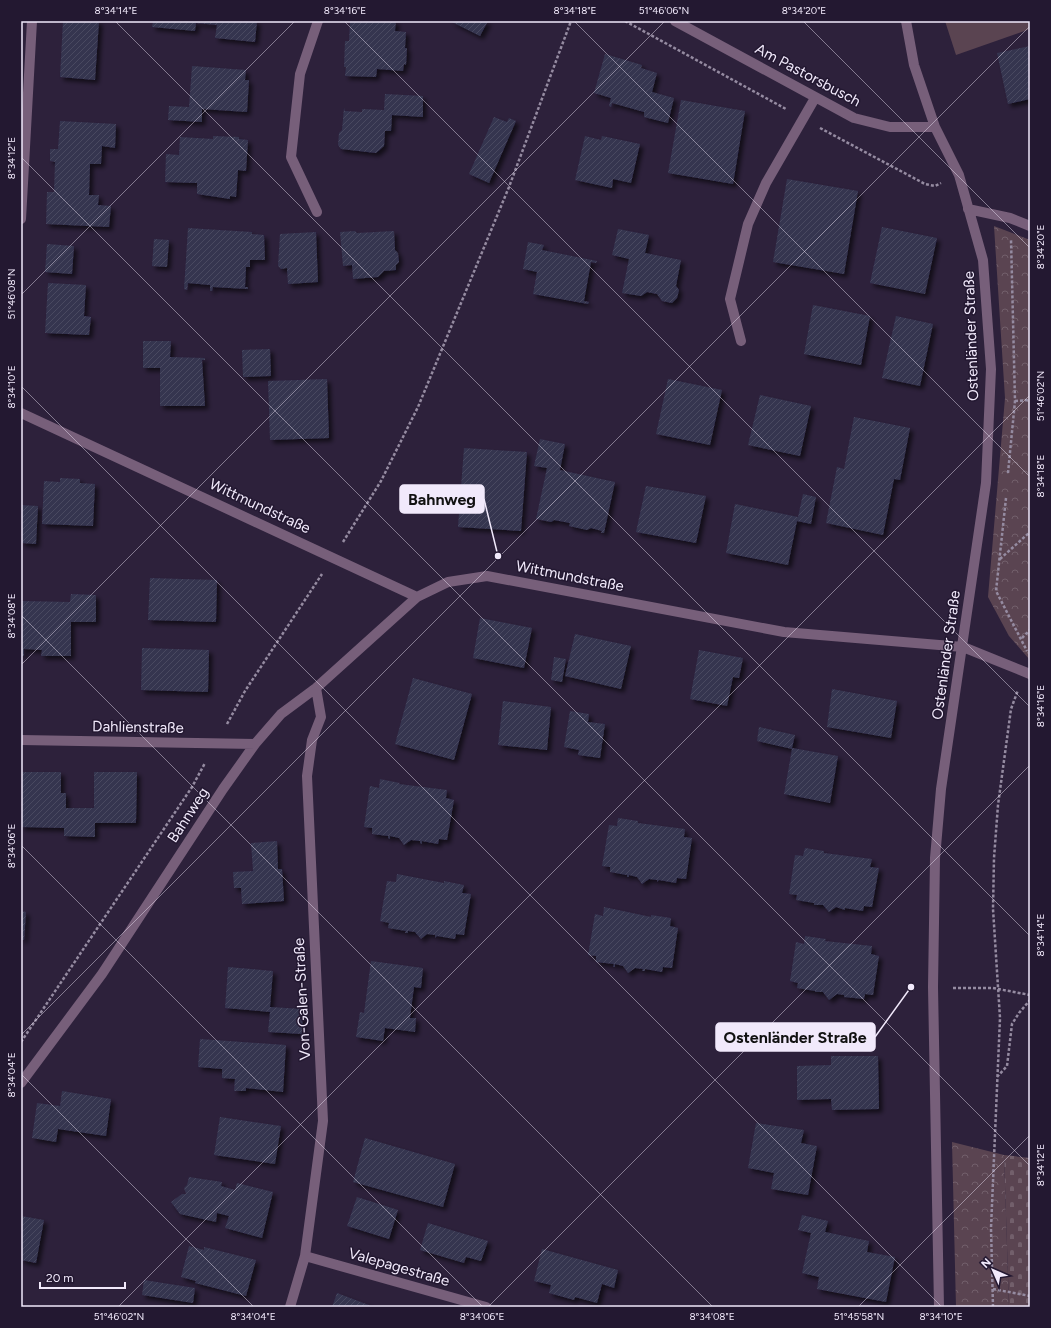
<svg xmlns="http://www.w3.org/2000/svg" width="1051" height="1328" font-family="Figtree,sans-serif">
  <defs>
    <pattern id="forest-crowns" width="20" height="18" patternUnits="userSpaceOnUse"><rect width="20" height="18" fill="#5a4451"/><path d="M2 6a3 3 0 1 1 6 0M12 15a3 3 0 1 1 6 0" fill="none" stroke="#725f6b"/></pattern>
    <pattern id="cemetery-stones" width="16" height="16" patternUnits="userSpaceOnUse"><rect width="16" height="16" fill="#5a4451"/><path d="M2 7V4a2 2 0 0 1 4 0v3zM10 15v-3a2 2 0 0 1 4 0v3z" fill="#725f6b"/></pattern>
    <pattern id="building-hatch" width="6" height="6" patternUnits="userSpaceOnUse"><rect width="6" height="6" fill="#353450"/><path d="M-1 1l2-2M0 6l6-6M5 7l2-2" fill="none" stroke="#494861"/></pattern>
    <filter id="shadow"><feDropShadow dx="3.5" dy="3.5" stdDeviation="2" flood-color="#0009"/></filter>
  </defs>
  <rect width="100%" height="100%" fill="#2d213b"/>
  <path fill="url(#forest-crowns)" d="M 994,226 L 1030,240 L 1030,660 L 1009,636 L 988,597 L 1005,398 Z
    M 952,1142 L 1004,1155 L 1009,1307 L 956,1307 Z"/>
  <path fill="url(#cemetery-stones)" d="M 1004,1155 L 1030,1158 L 1030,1307 L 1009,1307 Z"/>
  <path fill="#5a4451" d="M 945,21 L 1030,21 L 1030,29 L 956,55 Z"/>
  <path fill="url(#building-hatch)" filter="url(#shadow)" d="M 63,21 L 99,21 L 95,80 L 60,77 Z
    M 153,21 L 257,21 L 255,42 L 215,38 L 217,25 L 196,23 L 195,31 L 152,27 Z
    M 350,21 L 396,21 L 395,31 L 406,32 L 405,48 L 407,48 L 406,65 L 404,64 L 403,71 L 377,69 L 376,77 L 345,76 L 346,67 L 344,67 L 345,41 L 349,41 Z
    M 450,21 L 488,21 L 480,36 Z
    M 1030,46 L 1030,99 L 1008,104 L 997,53 Z
    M 605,54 L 642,65 L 641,68 L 657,73 L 652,92 L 674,98 L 668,123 L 644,117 L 644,112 L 612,103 L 611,107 L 609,106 L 611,98 L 594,93 Z
    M 192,66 L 246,70 L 245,80 L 249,80 L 247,112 L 202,109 L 202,122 L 168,120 L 169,106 L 189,107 Z
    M 385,94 L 423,96 L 423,117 L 392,115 L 391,131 L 385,131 L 384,146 L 376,153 L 341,149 L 338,145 L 339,133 L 342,130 L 344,108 L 345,111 L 362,112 L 362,109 L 384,110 Z
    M 681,100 L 745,111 L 733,184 L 668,173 Z
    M 494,117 L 507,122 L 509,118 L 516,121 L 489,183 L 469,174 Z
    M 60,121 L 116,124 L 115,148 L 102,146 L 101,164 L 90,164 L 89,195 L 99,195 L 98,205 L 111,206 L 109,227 L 46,224 L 47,192 L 54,192 L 55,162 L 50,161 L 50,149 L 58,149 Z
    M 213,136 L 239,137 L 239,139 L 248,140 L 246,171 L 238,170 L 236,197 L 230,196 L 230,199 L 197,194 L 197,183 L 165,182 L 166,154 L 179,155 L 180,137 L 213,139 Z
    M 585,136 L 601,140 L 602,136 L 640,144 L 631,183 L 613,179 L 612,188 L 575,180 Z
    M 787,179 L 858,191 L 844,274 L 773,262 Z
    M 882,227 L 937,238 L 925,294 L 870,283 Z
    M 188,228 L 252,232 L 252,234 L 264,235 L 265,260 L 250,260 L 250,267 L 246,267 L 245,287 L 248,287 L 248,289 L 213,287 L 212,291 L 210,291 L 210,285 L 188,283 L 187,290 L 184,289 Z
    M 618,229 L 649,235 L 645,253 L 681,260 L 676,286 L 679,290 L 677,298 L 672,303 L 662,301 L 657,294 L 647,292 L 641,296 L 622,293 L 629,259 L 612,255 Z
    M 355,231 L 357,233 L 394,231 L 395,250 L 398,253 L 399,262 L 396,265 L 396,270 L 384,271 L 378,277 L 353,279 L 352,265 L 343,266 L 340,232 Z
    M 316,232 L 318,282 L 288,284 L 287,268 L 281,269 L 278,266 L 280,234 Z
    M 154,239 L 169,240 L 167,267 L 152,266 Z
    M 528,242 L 544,245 L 542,250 L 597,261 L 596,263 L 591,262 L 584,301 L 589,302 L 588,304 L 533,294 L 537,272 L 523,269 Z
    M 47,244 L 74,246 L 72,274 L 45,272 Z
    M 48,283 L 86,285 L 84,316 L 91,317 L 89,335 L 45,333 Z
    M 813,305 L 870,316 L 861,365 L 804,354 Z
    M 896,316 L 933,324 L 920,386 L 882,378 Z
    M 143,341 L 171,341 L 170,357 L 205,358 L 205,360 L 202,360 L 205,406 L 160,406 L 160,368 L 143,368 Z
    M 270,349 L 271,376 L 243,377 L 242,350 Z
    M 327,379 L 329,438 L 270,440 L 268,381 Z
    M 668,379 L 722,390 L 710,445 L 656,434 Z
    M 760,395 L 811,406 L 800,456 L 748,445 Z
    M 854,417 L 910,428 L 900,480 L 894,479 L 883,535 L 826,523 L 837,467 L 844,469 Z
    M 540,439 L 565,444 L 560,470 L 615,482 L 604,533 L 601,533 L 602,531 L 591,528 L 587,530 L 569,526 L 570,523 L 554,520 L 551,522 L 536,519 L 547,468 L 534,466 Z
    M 464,448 L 527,452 L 521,531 L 458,527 Z
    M 60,478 L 80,479 L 80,483 L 95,484 L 93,526 L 42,524 L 44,481 L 60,482 Z
    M 646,486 L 706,496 L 696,543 L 636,532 Z
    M 803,494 L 816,497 L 811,524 L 797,521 L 788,565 L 726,553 L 735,504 L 798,517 Z
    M 21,505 L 38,506 L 36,544 L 21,543 Z
    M 150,578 L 217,580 L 216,622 L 148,620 Z
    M 71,594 L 96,595 L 96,622 L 71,622 L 71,656 L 41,656 L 42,650 L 24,649 L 24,656 L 21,656 L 22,601 L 70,602 Z
    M 480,618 L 532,628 L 524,668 L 473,658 Z
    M 575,634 L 631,646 L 621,689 L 565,676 Z
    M 142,648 L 209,650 L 208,692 L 141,690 Z
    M 699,650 L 743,658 L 739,678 L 733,677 L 727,706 L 690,699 Z
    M 554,657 L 566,659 L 562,682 L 551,680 Z
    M 413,678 L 472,694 L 454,760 L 395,744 Z
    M 832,689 L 897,701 L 891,738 L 827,727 Z
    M 503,701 L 551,707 L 547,750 L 498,745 Z
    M 570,711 L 589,714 L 588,722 L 605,724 L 600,758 L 578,755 L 579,750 L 564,747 Z
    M 759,727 L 795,735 L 792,748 L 838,756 L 830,803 L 784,794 L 792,749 L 757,741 Z
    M 21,772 L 61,772 L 61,793 L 66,793 L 66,808 L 94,808 L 94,772 L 137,772 L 136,823 L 95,823 L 95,837 L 64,836 L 64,828 L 21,827 Z
    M 380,779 L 400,783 L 399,784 L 447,790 L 446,798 L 454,800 L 447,840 L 439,839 L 438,844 L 422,841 L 422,844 L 420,843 L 420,841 L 411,840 L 404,845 L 399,838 L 390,836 L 390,839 L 388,838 L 388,836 L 372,834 L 372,828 L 364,827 L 370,786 L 379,788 Z
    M 618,818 L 638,821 L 638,823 L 685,829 L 684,837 L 692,838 L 686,879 L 677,878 L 676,883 L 659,880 L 657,882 L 657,880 L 649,879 L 642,884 L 637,877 L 629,875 L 629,877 L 627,877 L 627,875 L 610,872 L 610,867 L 602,866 L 609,825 L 617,826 Z
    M 277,841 L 278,869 L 282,869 L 284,901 L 242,904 L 241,888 L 234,888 L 233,872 L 253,871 L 251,843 Z
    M 805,848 L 824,851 L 824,853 L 872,859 L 870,867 L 879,868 L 872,907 L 864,906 L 863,911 L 845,908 L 845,910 L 836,907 L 829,912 L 823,905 L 814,905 L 814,903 L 796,900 L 797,895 L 789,894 L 795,855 L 803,856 Z
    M 397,874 L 444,883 L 444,881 L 464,885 L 462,893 L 471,894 L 464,935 L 456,934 L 455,939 L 437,936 L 435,938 L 435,935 L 427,934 L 421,939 L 415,932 L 408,931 L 408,933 L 405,933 L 406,931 L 388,928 L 389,923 L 380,921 L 387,881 L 396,882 Z
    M 604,907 L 651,917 L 651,915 L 671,918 L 670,926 L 678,928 L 672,968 L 663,967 L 662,972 L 645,969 L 645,971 L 642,971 L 643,969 L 635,968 L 628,973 L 623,966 L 615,964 L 615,967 L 613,967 L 614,964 L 596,962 L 596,956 L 588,955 L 595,914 L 603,916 Z
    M 21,911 L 26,912 L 24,940 L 21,940 Z
    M 805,936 L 826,939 L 825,941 L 872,946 L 871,954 L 879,956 L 873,995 L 865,994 L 864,999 L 844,997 L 844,995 L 837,994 L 829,1000 L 823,992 L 815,992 L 815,991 L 797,988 L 798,983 L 790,981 L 796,942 L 804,944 Z
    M 371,961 L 423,968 L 421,988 L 414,987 L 410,1018 L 416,1018 L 415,1032 L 385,1028 L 383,1041 L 356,1037 L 360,1012 L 364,1013 Z
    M 228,967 L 273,971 L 270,1007 L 303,1009 L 302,1034 L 268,1032 L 270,1012 L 225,1008 Z
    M 200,1039 L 286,1045 L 283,1092 L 246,1088 L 246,1091 L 234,1091 L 235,1079 L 222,1078 L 222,1069 L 198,1067 Z
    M 831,1056 L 878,1056 L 879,1109 L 832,1110 L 831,1099 L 797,1100 L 797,1066 L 831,1065 Z
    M 62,1091 L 111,1099 L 106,1136 L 58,1129 L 56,1142 L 32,1138 L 37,1103 L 60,1106 Z
    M 220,1117 L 281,1126 L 275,1164 L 214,1155 Z
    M 756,1123 L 804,1130 L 801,1143 L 817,1146 L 808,1195 L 771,1189 L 774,1173 L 748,1168 Z
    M 365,1138 L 455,1164 L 443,1207 L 353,1182 Z
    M 189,1177 L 222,1182 L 221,1186 L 235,1190 L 237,1183 L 273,1192 L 262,1238 L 225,1228 L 229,1216 L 217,1213 L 216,1222 L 180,1214 L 171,1202 L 182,1194 L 186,1194 L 184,1188 L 187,1185 Z
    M 357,1197 L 398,1210 L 389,1239 L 347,1226 Z
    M 802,1215 L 828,1221 L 825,1232 L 869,1241 L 867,1252 L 895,1257 L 886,1302 L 817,1289 L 819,1277 L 802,1273 L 811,1233 L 798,1230 Z
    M 21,1216 L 44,1220 L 36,1263 L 21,1260 Z
    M 428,1223 L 488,1241 L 481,1261 L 466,1257 L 464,1263 L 420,1250 Z
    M 189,1246 L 204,1250 L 204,1247 L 256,1260 L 246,1296 L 195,1283 L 196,1281 L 181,1277 Z
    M 542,1249 L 618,1270 L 614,1288 L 602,1284 L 597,1303 L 575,1297 L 574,1300 L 549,1293 L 551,1285 L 534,1281 Z
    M 144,1280 L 195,1288 L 193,1303 L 142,1295 Z
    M 337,1293 L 374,1307 L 332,1307 Z"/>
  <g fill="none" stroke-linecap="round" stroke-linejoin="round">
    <path stroke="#958ba1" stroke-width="2.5" stroke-dasharray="3 2" stroke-linecap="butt" d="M 625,21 L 786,109
      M 820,128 L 925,184 L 935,186 L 941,183
      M 1015,401 L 1030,400
      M 1008,473 L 1015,401 L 1011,239
      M 1006,498 L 996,591 L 1027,651
      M 343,542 L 381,481 L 418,407 L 509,187 L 571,21
      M 1000,559 L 1030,532
      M 1022,638 L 1030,630
      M 227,724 L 245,691 L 322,574
      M 953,988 L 993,988 L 1030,995
      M 21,1042 L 192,787 L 205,763
      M 997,1077 L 1007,1066 L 1012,1024 L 1019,1013 L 1030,1000
      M 993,1289 L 1030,1296
      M 993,1307 L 991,1228 L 1000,1018 L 993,909 L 994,858 L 998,805 L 1011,709 L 1018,690"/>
    <path stroke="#775f7a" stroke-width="10" d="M 675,21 L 854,118 L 890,127 L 935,127
      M 906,21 L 914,65 L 935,127 L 959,175 L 983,260 L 991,369 L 986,483 L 941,789 L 935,858 L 933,987 L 939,1307
      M 968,209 L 1010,218 L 1030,226
      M 317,212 L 291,157 L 300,74 L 318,21
      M 21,219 L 32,21
      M 741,341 L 730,299 L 748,224 L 766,183 L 815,98
      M 21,413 L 417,597
      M 21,740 L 255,744
      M 21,1083 L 102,974 L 223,789 L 255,744 L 281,714 L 316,688 L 417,597 L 448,582 L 487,576 L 784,632 L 963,647 L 1030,674
      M 305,1256 L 486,1307
      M 290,1307 L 305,1256 L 323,1121 L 307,776 L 312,740 L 321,717 L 316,688"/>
  </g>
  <path fill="none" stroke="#f1e9fb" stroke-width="1" stroke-opacity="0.45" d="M 115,21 L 1030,936M 344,21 L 1030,707M 574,21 L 1030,477M 803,21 L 1030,248M 21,157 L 1030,1166M 21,295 L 295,21M 21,386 L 942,1307M 21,615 L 713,1307M 21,665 L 665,21M 21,845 L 483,1307M 21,1035 L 1030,26M 21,1074 L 254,1307M 21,1304 L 24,1307M 118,1307 L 1030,395M 488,1307 L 1030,765M 858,1307 L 1030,1135"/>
  <g text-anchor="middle" stroke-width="3" stroke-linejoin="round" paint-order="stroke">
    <g font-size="15" fill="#f1e9fb" stroke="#231831">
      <text transform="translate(808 75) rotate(28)" y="5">Am Pastorsbusch</text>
      <text transform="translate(971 336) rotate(-92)" y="5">Ostenländer Straße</text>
      <text transform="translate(260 506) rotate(25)" y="5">Wittmundstraße</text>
      <text transform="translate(570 576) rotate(11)" y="5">Wittmundstraße</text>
      <text transform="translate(946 655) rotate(-82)" y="5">Ostenländer Straße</text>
      <text transform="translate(138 727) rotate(1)" y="5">Dahlienstraße</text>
      <text transform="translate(188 815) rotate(-57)" y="5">Bahnweg</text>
      <text transform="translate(302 999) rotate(-93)" y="5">Von-Galen-Straße</text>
      <text transform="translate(399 1267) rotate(16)" y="5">Valepagestraße</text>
    </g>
  </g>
  <path fill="none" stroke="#f1e9fb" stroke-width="1.5" d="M498 556L484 499M911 987L875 1037"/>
  <g fill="#f1e9fb" stroke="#231831" stroke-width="1.5">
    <circle cx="498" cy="556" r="4"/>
    <circle cx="911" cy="987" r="4"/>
  </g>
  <g fill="#f1e9fb" stroke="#f1e9fb" stroke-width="1.5">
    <rect x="400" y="485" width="84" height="28" rx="4"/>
    <rect x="716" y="1023" width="159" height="28" rx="4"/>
  </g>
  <g font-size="16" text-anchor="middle" font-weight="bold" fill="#111">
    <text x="442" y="505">Bahnweg</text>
    <text x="795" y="1043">Ostenländer Straße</text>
  </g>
  <rect width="1051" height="1328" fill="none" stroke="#231831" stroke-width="44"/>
  <g transform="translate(993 1270) rotate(315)" stroke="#231831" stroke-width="3" paint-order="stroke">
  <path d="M0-3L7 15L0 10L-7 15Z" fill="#f1e9fb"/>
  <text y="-6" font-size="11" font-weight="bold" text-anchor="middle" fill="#f1e9fb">N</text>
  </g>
  <path d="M40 1282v6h85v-6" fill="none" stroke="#f1e9fb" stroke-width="2"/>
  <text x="46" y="1282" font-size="12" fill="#f1e9fb" stroke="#231831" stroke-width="3" paint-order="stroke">20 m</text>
  <rect x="22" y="22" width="1007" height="1284" fill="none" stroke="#f1e9fb" stroke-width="1.5"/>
  <g font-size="10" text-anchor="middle" fill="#f1e9fb">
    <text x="116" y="14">8°34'14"E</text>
    <text x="345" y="14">8°34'16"E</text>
    <text x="575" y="14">8°34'18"E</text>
    <text x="664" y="14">51°46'06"N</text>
    <text x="804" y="14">8°34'20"E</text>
    <text transform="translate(11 158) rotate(-90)" y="4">8°34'12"E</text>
    <text transform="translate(1040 247) rotate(-90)" y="4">8°34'20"E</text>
    <text transform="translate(11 294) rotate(-90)" y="4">51°46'08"N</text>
    <text transform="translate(11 387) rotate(-90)" y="4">8°34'10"E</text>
    <text transform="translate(1040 396) rotate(-90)" y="4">51°46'02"N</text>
    <text transform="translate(1040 476) rotate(-90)" y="4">8°34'18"E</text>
    <text transform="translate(11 616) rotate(-90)" y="4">8°34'08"E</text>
    <text transform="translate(1040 706) rotate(-90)" y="4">8°34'16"E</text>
    <text transform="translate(11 846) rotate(-90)" y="4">8°34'06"E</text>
    <text transform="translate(1040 935) rotate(-90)" y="4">8°34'14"E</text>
    <text transform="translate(11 1075) rotate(-90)" y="4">8°34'04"E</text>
    <text transform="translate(1040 1165) rotate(-90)" y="4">8°34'12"E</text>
    <text x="119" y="1320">51°46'02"N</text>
    <text x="253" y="1320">8°34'04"E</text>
    <text x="482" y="1320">8°34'06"E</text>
    <text x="712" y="1320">8°34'08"E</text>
    <text x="859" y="1320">51°45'58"N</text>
    <text x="941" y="1320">8°34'10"E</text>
  </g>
</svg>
